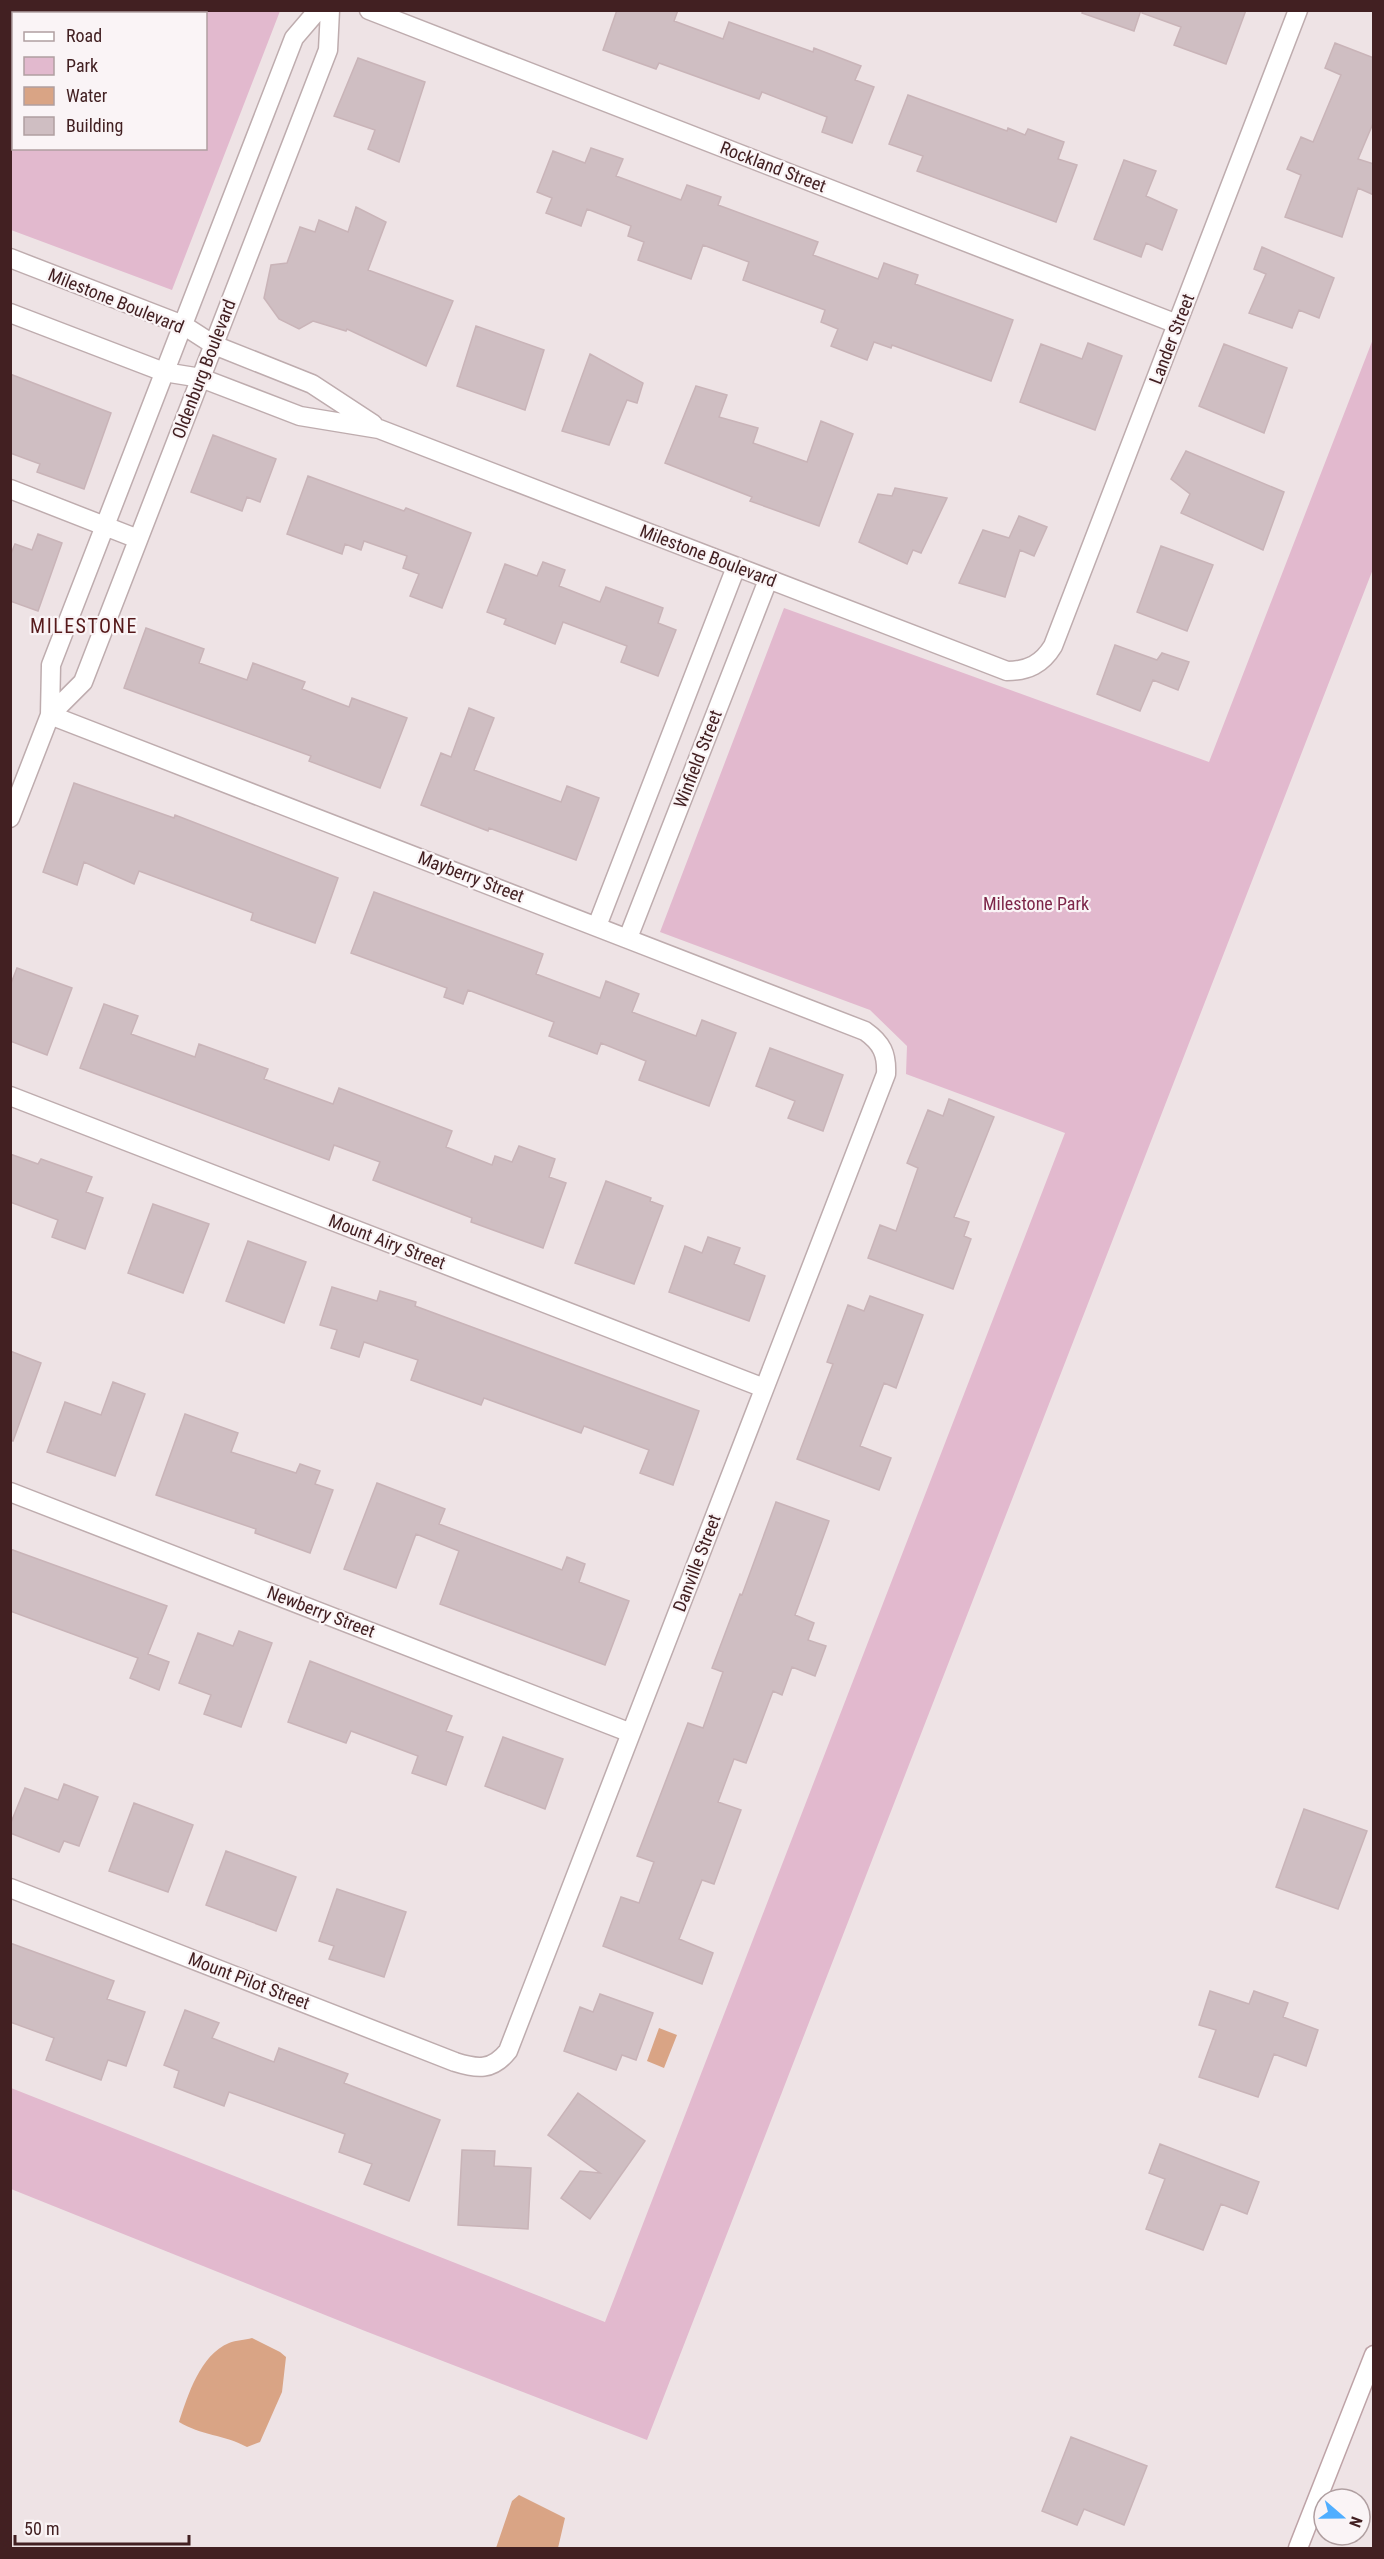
<svg xmlns="http://www.w3.org/2000/svg" width="1384" height="2559" font-family="'Roboto Condensed',sans-serif">
  <rect width="100%" height="100%" fill="#eee3e5"/>
  <path fill="#e2b9ce" fill-rule="evenodd" d="M 10,11 L 280,11 L 172,290 L 11,230 ZM 14,14 L 206,14 L 206,148 L 14,148 Z
    M 1373,339 L 1373,569 L 647,2440 L 365,2331 L 11,2189 L 11,2088 L 605,2322 L 1065,1133 L 906,1074 L 907,1046 L 870,1010 L 660,932 L 784,608 L 1209,762 Z"/>
  <path fill="#d9a485" d="M 659,2028 L 677,2035 L 664,2068 L 647,2061 Z
    M 252,2338 L 280,2352 L 286,2357 L 282,2392 L 260,2442 L 247,2447 C 225,2435 200,2435 179,2422 C 188,2395 200,2355 229,2343 C 236,2340 245,2340 252,2338 Z
    M 519,2495 L 565,2518 L 558,2548 L 496,2548 L 512,2501 Z"/>
  <path fill="#cfbec2" stroke="#c9b4b8" stroke-width="1.5" d="M 617,10 L 678,10 L 674,21 L 723,39 L 729,22 L 813,52 L 814,48 L 861,66 L 855,80 L 874,87 L 852,143 L 822,132 L 827,117 L 762,92 L 759,99 L 659,63 L 656,69 L 603,50 Z
    M 1083,10 L 1141,10 L 1134,31 L 1082,13 Z
    M 1142,10 L 1246,10 L 1226,64 L 1174,45 L 1181,27 L 1142,13 Z
    M 1335,43 L 1374,58 L 1374,121 L 1358,159 L 1374,164 L 1374,195 L 1358,188 L 1342,237 L 1285,217 L 1301,175 L 1287,169 L 1301,137 L 1313,142 L 1341,75 L 1325,68 Z
    M 358,58 L 425,82 L 399,162 L 368,149 L 375,130 L 334,116 Z
    M 908,95 L 1007,131 L 1008,128 L 1025,135 L 1028,129 L 1064,142 L 1058,159 L 1077,165 L 1056,222 L 917,171 L 923,156 L 889,144 Z
    M 591,148 L 623,159 L 616,176 L 681,200 L 687,185 L 721,197 L 718,205 L 818,242 L 813,255 L 878,279 L 884,263 L 918,275 L 915,284 L 1013,320 L 991,381 L 892,345 L 891,348 L 874,342 L 867,360 L 831,346 L 838,329 L 821,322 L 825,310 L 743,280 L 749,262 L 703,245 L 691,279 L 638,260 L 644,242 L 628,236 L 631,226 L 587,209 L 581,226 L 546,213 L 552,198 L 537,192 L 553,151 L 585,163 Z
    M 1124,160 L 1156,171 L 1146,196 L 1177,210 L 1162,250 L 1146,243 L 1141,257 L 1094,239 Z
    M 356,207 L 386,222 L 368,270 L 453,301 L 426,366 L 347,329 L 346,331 L 313,321 L 299,329 L 279,319 L 264,298 L 271,265 L 287,263 L 300,227 L 315,232 L 319,220 L 348,232 Z
    M 1262,247 L 1334,278 L 1319,318 L 1299,310 L 1292,328 L 1249,313 L 1266,274 L 1254,269 Z
    M 476,326 L 544,350 L 525,410 L 457,386 Z
    M 1088,343 L 1122,356 L 1095,430 L 1020,402 L 1041,344 L 1082,359 Z
    M 1224,344 L 1287,368 L 1264,433 L 1199,406 Z
    M 590,354 L 643,383 L 637,403 L 627,400 L 609,445 L 562,431 Z
    M 10,374 L 111,413 L 84,489 L 37,472 L 40,464 L 10,453 Z
    M 696,386 L 727,395 L 719,417 L 758,428 L 753,443 L 807,462 L 821,421 L 853,434 L 819,526 L 750,501 L 752,497 L 665,463 Z
    M 213,435 L 276,459 L 260,502 L 247,497 L 242,511 L 191,492 Z
    M 1186,451 L 1284,492 L 1263,550 L 1181,513 L 1190,494 L 1171,479 Z
    M 308,476 L 404,511 L 406,508 L 471,533 L 442,608 L 410,596 L 419,574 L 403,568 L 407,556 L 364,541 L 361,550 L 345,544 L 342,554 L 287,534 Z
    M 895,488 L 947,498 L 921,553 L 913,550 L 907,564 L 859,542 L 878,494 L 892,496 Z
    M 1019,516 L 1047,527 L 1034,556 L 1020,550 L 1005,597 L 959,583 L 983,530 L 1009,538 Z
    M 38,534 L 62,543 L 38,611 L 10,601 L 10,556 L 15,544 L 32,550 Z
    M 1161,546 L 1213,565 L 1187,631 L 1137,612 Z
    M 543,562 L 565,570 L 559,586 L 600,602 L 606,587 L 663,608 L 658,623 L 676,630 L 658,676 L 621,662 L 627,646 L 563,622 L 555,644 L 504,624 L 506,619 L 487,612 L 505,564 L 537,576 Z
    M 146,628 L 204,649 L 199,663 L 247,680 L 253,663 L 305,682 L 302,689 L 349,707 L 352,698 L 407,718 L 380,788 L 309,761 L 311,756 L 124,688 Z
    M 1115,645 L 1157,660 L 1162,653 L 1189,662 L 1178,690 L 1153,680 L 1140,711 L 1097,694 Z
    M 469,708 L 494,718 L 474,770 L 561,802 L 567,786 L 599,798 L 576,860 L 489,828 L 488,831 L 421,805 L 441,753 L 451,757 Z
    M 74,783 L 174,818 L 175,815 L 338,878 L 315,943 L 251,920 L 253,913 L 139,871 L 134,884 L 84,862 L 77,885 L 43,872 Z
    M 374,892 L 543,954 L 536,974 L 600,998 L 606,981 L 639,994 L 632,1012 L 696,1036 L 702,1020 L 736,1033 L 709,1106 L 639,1080 L 646,1061 L 601,1043 L 597,1054 L 549,1036 L 554,1022 L 468,990 L 463,1004 L 444,997 L 447,988 L 351,953 Z
    M 17,968 L 72,988 L 47,1055 L 10,1041 L 10,986 Z
    M 104,1004 L 138,1016 L 131,1034 L 195,1057 L 199,1044 L 268,1069 L 264,1079 L 333,1104 L 339,1088 L 452,1131 L 446,1147 L 492,1165 L 495,1156 L 512,1162 L 519,1146 L 555,1159 L 549,1177 L 566,1183 L 543,1248 L 471,1222 L 472,1218 L 373,1180 L 380,1162 L 334,1145 L 329,1160 L 80,1068 Z
    M 770,1048 L 843,1075 L 823,1131 L 788,1118 L 795,1101 L 756,1086 Z
    M 949,1099 L 994,1117 L 954,1217 L 969,1222 L 964,1236 L 971,1239 L 953,1289 L 868,1258 L 880,1225 L 896,1231 L 918,1168 L 907,1163 L 928,1110 L 943,1116 Z
    M 10,1154 L 38,1164 L 41,1159 L 92,1177 L 86,1192 L 103,1198 L 85,1249 L 52,1237 L 58,1220 L 10,1202 Z
    M 606,1181 L 651,1198 L 650,1201 L 663,1206 L 634,1284 L 575,1263 Z
    M 153,1204 L 209,1224 L 183,1293 L 128,1273 Z
    M 708,1237 L 740,1248 L 734,1264 L 765,1276 L 749,1321 L 669,1292 L 685,1246 L 702,1253 Z
    M 248,1241 L 306,1262 L 284,1323 L 226,1301 Z
    M 332,1287 L 377,1301 L 380,1291 L 416,1302 L 415,1306 L 699,1411 L 673,1485 L 640,1473 L 649,1450 L 584,1426 L 581,1433 L 484,1398 L 481,1405 L 411,1380 L 418,1360 L 364,1342 L 359,1357 L 331,1348 L 337,1330 L 320,1325 Z
    M 870,1296 L 923,1315 L 896,1388 L 884,1383 L 860,1446 L 891,1458 L 879,1490 L 797,1459 L 833,1364 L 827,1362 L 848,1305 L 864,1311 Z
    M 10,1351 L 41,1363 L 13,1441 L 10,1440 Z
    M 113,1382 L 145,1394 L 115,1476 L 47,1452 L 65,1402 L 101,1415 Z
    M 185,1414 L 238,1433 L 231,1452 L 296,1473 L 300,1464 L 320,1471 L 315,1484 L 333,1490 L 310,1553 L 255,1533 L 256,1529 L 156,1495 Z
    M 377,1483 L 445,1509 L 439,1524 L 562,1570 L 567,1557 L 585,1564 L 579,1582 L 629,1601 L 605,1665 L 440,1604 L 459,1551 L 416,1534 L 396,1588 L 344,1569 Z
    M 776,1502 L 829,1521 L 795,1615 L 814,1623 L 808,1640 L 826,1646 L 815,1676 L 792,1667 L 782,1695 L 773,1691 L 746,1763 L 734,1759 L 718,1802 L 741,1810 L 714,1884 L 702,1880 L 679,1939 L 713,1953 L 702,1984 L 603,1946 L 621,1897 L 639,1903 L 654,1862 L 637,1856 L 688,1723 L 703,1728 L 723,1672 L 712,1668 L 740,1594 L 742,1595 Z
    M 10,1549 L 167,1606 L 148,1654 L 169,1662 L 159,1690 L 130,1678 L 138,1658 L 10,1611 Z
    M 239,1631 L 272,1643 L 241,1727 L 204,1714 L 211,1695 L 179,1683 L 198,1633 L 233,1646 Z
    M 310,1661 L 452,1716 L 446,1731 L 463,1737 L 446,1785 L 412,1773 L 418,1756 L 351,1731 L 346,1743 L 288,1722 Z
    M 503,1737 L 563,1759 L 545,1809 L 485,1786 Z
    M 64,1784 L 98,1797 L 79,1846 L 64,1841 L 59,1852 L 10,1833 L 10,1825 L 25,1788 L 58,1800 Z
    M 134,1803 L 193,1825 L 168,1892 L 109,1871 Z
    M 1304,1809 L 1367,1831 L 1338,1909 L 1276,1887 Z
    M 226,1851 L 296,1877 L 276,1931 L 206,1905 Z
    M 337,1889 L 406,1912 L 384,1977 L 329,1959 L 334,1946 L 319,1941 Z
    M 10,1943 L 114,1981 L 107,1999 L 145,2012 L 126,2066 L 108,2060 L 101,2080 L 46,2060 L 54,2038 L 10,2022 Z
    M 1210,1991 L 1249,2004 L 1254,1991 L 1288,2003 L 1283,2017 L 1318,2030 L 1306,2066 L 1274,2054 L 1258,2097 L 1199,2077 L 1216,2030 L 1199,2025 Z
    M 600,1994 L 653,2013 L 636,2060 L 622,2055 L 616,2070 L 564,2051 L 580,2007 L 593,2012 Z
    M 185,2010 L 219,2023 L 212,2038 L 274,2062 L 279,2048 L 348,2074 L 344,2083 L 440,2120 L 409,2201 L 364,2184 L 372,2164 L 339,2152 L 345,2134 L 229,2092 L 224,2106 L 174,2087 L 179,2071 L 164,2065 Z
    M 578,2093 L 645,2141 L 590,2219 L 561,2198 L 580,2171 L 600,2173 L 548,2135 Z
    M 1160,2144 L 1259,2182 L 1247,2214 L 1221,2204 L 1203,2250 L 1146,2229 L 1165,2179 L 1149,2173 Z
    M 462,2150 L 495,2151 L 494,2166 L 531,2168 L 528,2229 L 458,2225 Z
    M 1071,2437 L 1147,2466 L 1124,2525 L 1084,2509 L 1077,2525 L 1042,2511 Z"/>
  <g fill="none" stroke-linecap="round" stroke-linejoin="round">
    <g stroke="#beacae" stroke-width="21">
      <path id="street" d="M 369,10 L 1177,324
        M 10,258 L 183,325 L 214,345 L 312,384 L 373,424
        M 10,313 L 164,372 L 201,378 L 300,416 L 379,429 L 1007,671 C 1028,671 1042,664 1053,646 L 1298,10
        M 10,489 L 138,539
        M 50,715 L 83,682 L 328,50 L 330,10
        M 10,818 L 50,715 L 51,665 L 294,38 L 318,10
        M 597,926 L 736,567
        M 628,938 L 768,580
        M 10,1096 L 764,1388
        M 10,1492 L 631,1733
        M 10,1888 L 455,2062 C 477,2069 492,2071 508,2051 L 886,1074 C 887,1054 882,1043 865,1031 L 50,715"/>
    </g>
    <g stroke="#bea3a7" stroke-width="21">
      <path id="secondary" d="M 1298,2548 L 1374,2355"/>
    </g>
    <use href="#street" stroke="#fff" stroke-width="18"/>
    <use href="#secondary" stroke="#fff" stroke-width="18"/>
  </g>
  <g text-anchor="middle" stroke-width="4.5" stroke-linejoin="round" paint-order="stroke">
    <g font-size="18" fill="#422022" stroke="#faf4f6">
      <text transform="translate(773 167) rotate(21)" y="6">Rockland Street</text>
      <text transform="translate(116 301) rotate(22)" y="6">Milestone Boulevard</text>
      <text transform="translate(1172 339) rotate(-69)" y="6">Lander Street</text>
      <text transform="translate(204 369) rotate(-69)" y="6">Oldenburg Boulevard</text>
      <text transform="translate(708 556) rotate(21)" y="6">Milestone Boulevard</text>
      <text transform="translate(698 759) rotate(-69)" y="6">Winfield Street</text>
      <text transform="translate(471 877) rotate(21)" y="6">Mayberry Street</text>
      <text transform="translate(387 1242) rotate(21)" y="6">Mount Airy Street</text>
      <text transform="translate(697 1563) rotate(-69)" y="6">Danville Street</text>
      <text transform="translate(321 1612) rotate(21)" y="6">Newberry Street</text>
      <text transform="translate(249 1981) rotate(21)" y="6">Mount Pilot Street</text>
    </g>
    <g font-size="18" fill="#7d2649" stroke="#faf4f6">
      <text x="1036" y="910">Milestone Park</text>
    </g>
    <g font-size="20" letter-spacing="1.5" fill="#561a1b" stroke="#faf4f6">
      <text x="84" y="633">MILESTONE</text>
    </g>
  </g>
  <rect width="1384" height="2559" fill="none" stroke="#422022" stroke-width="24"/>
  <rect x="12" y="12" width="195" height="138" fill="#faf4f6" stroke="#b09fa1" stroke-width="1.5"/>
  <rect x="24" y="32" width="30" height="9" fill="#ffffff" stroke="#b09fa1" stroke-width="1.5"/>
  <text x="66" y="42" font-size="18" fill="#422022">Road</text>
  <rect x="24" y="57" width="30" height="18" fill="#e2b9ce" stroke="#b09fa1" stroke-width="1.5"/>
  <text x="66" y="72" font-size="18" fill="#422022">Park</text>
  <rect x="24" y="87" width="30" height="18" fill="#d9a485" stroke="#b09fa1" stroke-width="1.5"/>
  <text x="66" y="102" font-size="18" fill="#422022">Water</text>
  <rect x="24" y="117" width="30" height="18" fill="#cfbec2" stroke="#b09fa1" stroke-width="1.5"/>
  <text x="66" y="132" font-size="18" fill="#422022">Building</text>
  <g transform="translate(1342 2517) rotate(110)"><circle r="28" fill="#faf4f6" stroke="#b09fa1" stroke-width="1.5"/>
  <path d="M0-4.5L10 22L0 15L-10 22Z" fill="#50aeff"/>
  <text y="-9" font-size="16" font-weight="bold" text-anchor="middle" fill="#422022">N</text>
  </g>
  <path d="M15 2535v9h174v-9" fill="none" stroke="#422022" stroke-width="3"/>
  <text x="24" y="2535" font-size="18" fill="#422022" stroke="#faf4f6" stroke-width="4.5" paint-order="stroke">50 m</text>
</svg>
